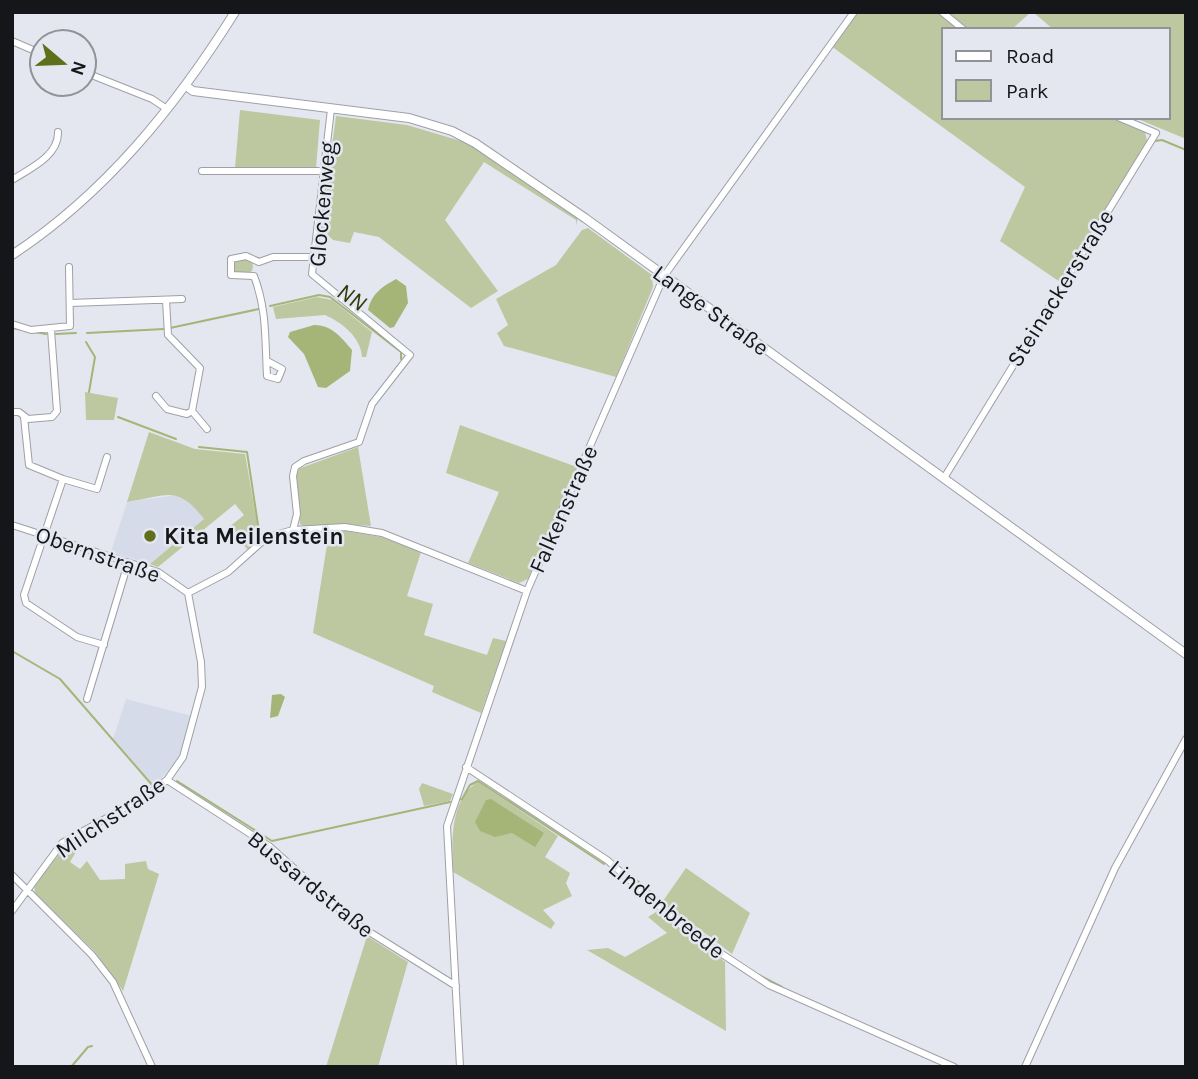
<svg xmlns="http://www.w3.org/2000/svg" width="1198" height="1079" font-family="Karla,sans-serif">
  <rect width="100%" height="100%" fill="#e4e7ef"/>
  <path fill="#d6dbea" d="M 178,495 L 188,498 L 204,519 L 150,564 L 111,552 L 127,502 Z
    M 126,699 L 192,716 L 181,756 L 154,786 L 113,739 Z"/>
  <path fill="#bdc8a0" d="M 856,12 L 939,12 L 962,30 L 944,30 L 944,117 L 1111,117 L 1145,132 L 1147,141 L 1060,282 L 1000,241 L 1025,187 L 831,46 Z
    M 947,12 L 1031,12 L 1011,30 L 970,30 Z
    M 1033,12 L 1186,12 L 1186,139 L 1133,117 L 1168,117 L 1168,30 L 1054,30 Z
    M 240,110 L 320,120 L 316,168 L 235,168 Z
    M 336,116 L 407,125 L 471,144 L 578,217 L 576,225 L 576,220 L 484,162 L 445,220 L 498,291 L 471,308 L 379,237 L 354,232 L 350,243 L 333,240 L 321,228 Z
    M 588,228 L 652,275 L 653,287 L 616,377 L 504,346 L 497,333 L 508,325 L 496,299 L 556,265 L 582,230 Z
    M233 266a10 10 0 1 1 20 0a10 10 0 1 1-20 0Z
    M 317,297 L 332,300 L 372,332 L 366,357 L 362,357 C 361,337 341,322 325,315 L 276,319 L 273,307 Z
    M 85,392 L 118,398 L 114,420 L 86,420 Z
    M 460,425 L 577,467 L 528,579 L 519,583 L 468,563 L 499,492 L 446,473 Z
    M 149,432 L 195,449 L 245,454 L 260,540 L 248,550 L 228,528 L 244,515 L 235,504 L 158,567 L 150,564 L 204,519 C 177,484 167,496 127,502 Z
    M 358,447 L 371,526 L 345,524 L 305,527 L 300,524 L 295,475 L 298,469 Z
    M 345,531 L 381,537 L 421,552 L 407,596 L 433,604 L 424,635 L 487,655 L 493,638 L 506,641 L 481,713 L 432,692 L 434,686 L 313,633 L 329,532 Z
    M 478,782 L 558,836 L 545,857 L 570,873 L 566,883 L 572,896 L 543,910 L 555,923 L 551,929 L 453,872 C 452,844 449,799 478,782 Z
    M 422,783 L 453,794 L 450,801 L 424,806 L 419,789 Z
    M 67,845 L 77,850 L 70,862 L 80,869 L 87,861 L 100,880 L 125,879 L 125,864 L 146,861 L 148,869 L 159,874 L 123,991 L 95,952 L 35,893 L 34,884 Z
    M 686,868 L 750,913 L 732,954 L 663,901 Z
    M 659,910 L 725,962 L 726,1031 L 587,950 L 608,948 L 625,957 L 667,933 L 648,917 Z
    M 367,936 L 408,962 L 378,1067 L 326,1067 Z"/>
  <path fill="#a5b577" d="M 396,279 L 406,286 L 408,303 L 394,327 L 390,328 L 368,310 C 372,293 382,287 396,279 Z
    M 314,325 C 332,325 341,337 352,350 L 350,371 L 326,388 L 318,387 L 304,354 L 288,337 L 290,332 Z
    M 281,694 L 285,697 L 278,716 L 270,718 L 272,695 Z
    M 491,799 L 544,833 L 535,847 L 512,833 L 495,837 L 480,831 L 475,822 L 486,800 Z"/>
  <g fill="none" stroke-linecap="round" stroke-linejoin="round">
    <path stroke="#a5b577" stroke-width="2" d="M 1155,141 L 1162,140 L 1186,150
      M 270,306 L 319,295 L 330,297 L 401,352 L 401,359
      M 12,328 L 46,334
      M 170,328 L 259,309
      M 87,333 L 164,329
      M 56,334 L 76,333
      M 86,342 L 95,357 L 89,392
      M 118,417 L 176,439
      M 199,447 L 247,452 L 260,538
      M 12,651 L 60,679 L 153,786
      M 177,781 L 272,841 L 450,802
      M 458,800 L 462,799 L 470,785 L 478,781 L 604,864
      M 634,878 L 722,951
      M 759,975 L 782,987
      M 71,1067 L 88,1047 L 92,1046"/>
    <g stroke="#9da0a7" stroke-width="8">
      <path id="street" d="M 942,12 L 964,30
        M 12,41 L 42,54
        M 84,72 L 152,99 L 167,109
        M 202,171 L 324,171
        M 12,180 C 29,169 59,156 58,132
        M 166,300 L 168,335 L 200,368 L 192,411
        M 70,303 L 182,299
        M 12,324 L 31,330 L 70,326 L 69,267
        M 269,362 L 282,369 L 278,379 L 267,376 C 265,341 267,309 254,276 L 231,275 L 231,259 L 246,256 L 259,262 L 273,257 L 314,257
        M 156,396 L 167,409 L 187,414 L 192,411 L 207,429
        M 12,412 L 19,412 L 28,419 L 52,417 L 57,411 L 51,330
        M 24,417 L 29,465 L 63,479
        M 944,478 L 1156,133 L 1118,117
        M 12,525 L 158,572 L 188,593
        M 293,530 L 297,514 L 293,476 L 295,467 L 304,461 L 359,442 L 372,404 L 410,355 L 312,274 L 331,109
        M 188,593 L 228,572 L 265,539 L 275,535 L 293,530 L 345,527 L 382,533 L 527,591
        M 104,645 L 77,637 L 26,603 L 24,595 L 63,479 L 97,489 L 107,457
        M 87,699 L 128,563
        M 466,767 L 607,860 L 690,933 L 769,985 L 954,1067
        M 167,780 L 269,846 L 355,923 L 456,986
        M 12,875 L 92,955 L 113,982 L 152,1067
        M 12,911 L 62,843 L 146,796 L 167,780 L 183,757 L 202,687 L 201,662 L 188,593
        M 460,1067 L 447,826 L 527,591 L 664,276 L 854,12
        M 1025,1067 L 1115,868 L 1186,739"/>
    </g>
    <g stroke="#9da0a7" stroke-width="10">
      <path id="secondary" d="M 186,86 L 193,91 L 409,118 L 452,131 L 475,143 L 585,218 L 1186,654
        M 12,255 C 105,194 176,106 235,12"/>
    </g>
    <use href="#street" stroke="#fff" stroke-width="6"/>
    <use href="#secondary" stroke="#fff" stroke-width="8"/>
  </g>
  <circle fill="#5f6f1b" stroke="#e4e7ef" stroke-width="2.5" cx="150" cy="536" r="7"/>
  <g text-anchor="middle" stroke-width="5" stroke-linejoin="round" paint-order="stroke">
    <g font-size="23" fill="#151619" stroke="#e4e7ef">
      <text transform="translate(322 204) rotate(-85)" y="8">Glockenweg</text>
      <text transform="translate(1060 288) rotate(-58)" y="8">Steinackerstraße</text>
      <text transform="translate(711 310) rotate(36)" y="8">Lange Straße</text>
      <text transform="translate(563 509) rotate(-66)" y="8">Falkenstraße</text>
      <text transform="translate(98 554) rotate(19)" y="8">Obernstraße</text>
      <text transform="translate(110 817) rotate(-34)" y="8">Milchstraße</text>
      <text transform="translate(311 884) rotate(39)" y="8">Bussardstraße</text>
      <text transform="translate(667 909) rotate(39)" y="8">Lindenbreede</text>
    </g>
    <g font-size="23" font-weight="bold" fill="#151619" stroke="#e4e7ef" text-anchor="start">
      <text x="164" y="544">Kita Meilenstein</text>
    </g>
    <g font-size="24" font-style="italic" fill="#313b0b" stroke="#e4e7ef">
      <text transform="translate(352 297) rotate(34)" y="8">NN</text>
    </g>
  </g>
  <rect width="1198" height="1079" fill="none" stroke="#151619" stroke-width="28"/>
  <rect x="942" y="28" width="228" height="91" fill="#e4e7ef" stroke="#919399" stroke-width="2"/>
  <rect x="956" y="51" width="35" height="10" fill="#ffffff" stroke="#919399" stroke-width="2"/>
  <text x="1006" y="63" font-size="21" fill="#151619">Road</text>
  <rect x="956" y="80" width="35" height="21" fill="#bdc8a0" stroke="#919399" stroke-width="2"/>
  <text x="1006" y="98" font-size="21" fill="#151619">Park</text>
  <g transform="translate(63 63) rotate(109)"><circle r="33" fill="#e4e7ef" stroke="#919399" stroke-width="2"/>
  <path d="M0-5L12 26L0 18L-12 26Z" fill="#5f6f1b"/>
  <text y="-10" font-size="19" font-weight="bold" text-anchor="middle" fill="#151619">N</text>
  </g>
</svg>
